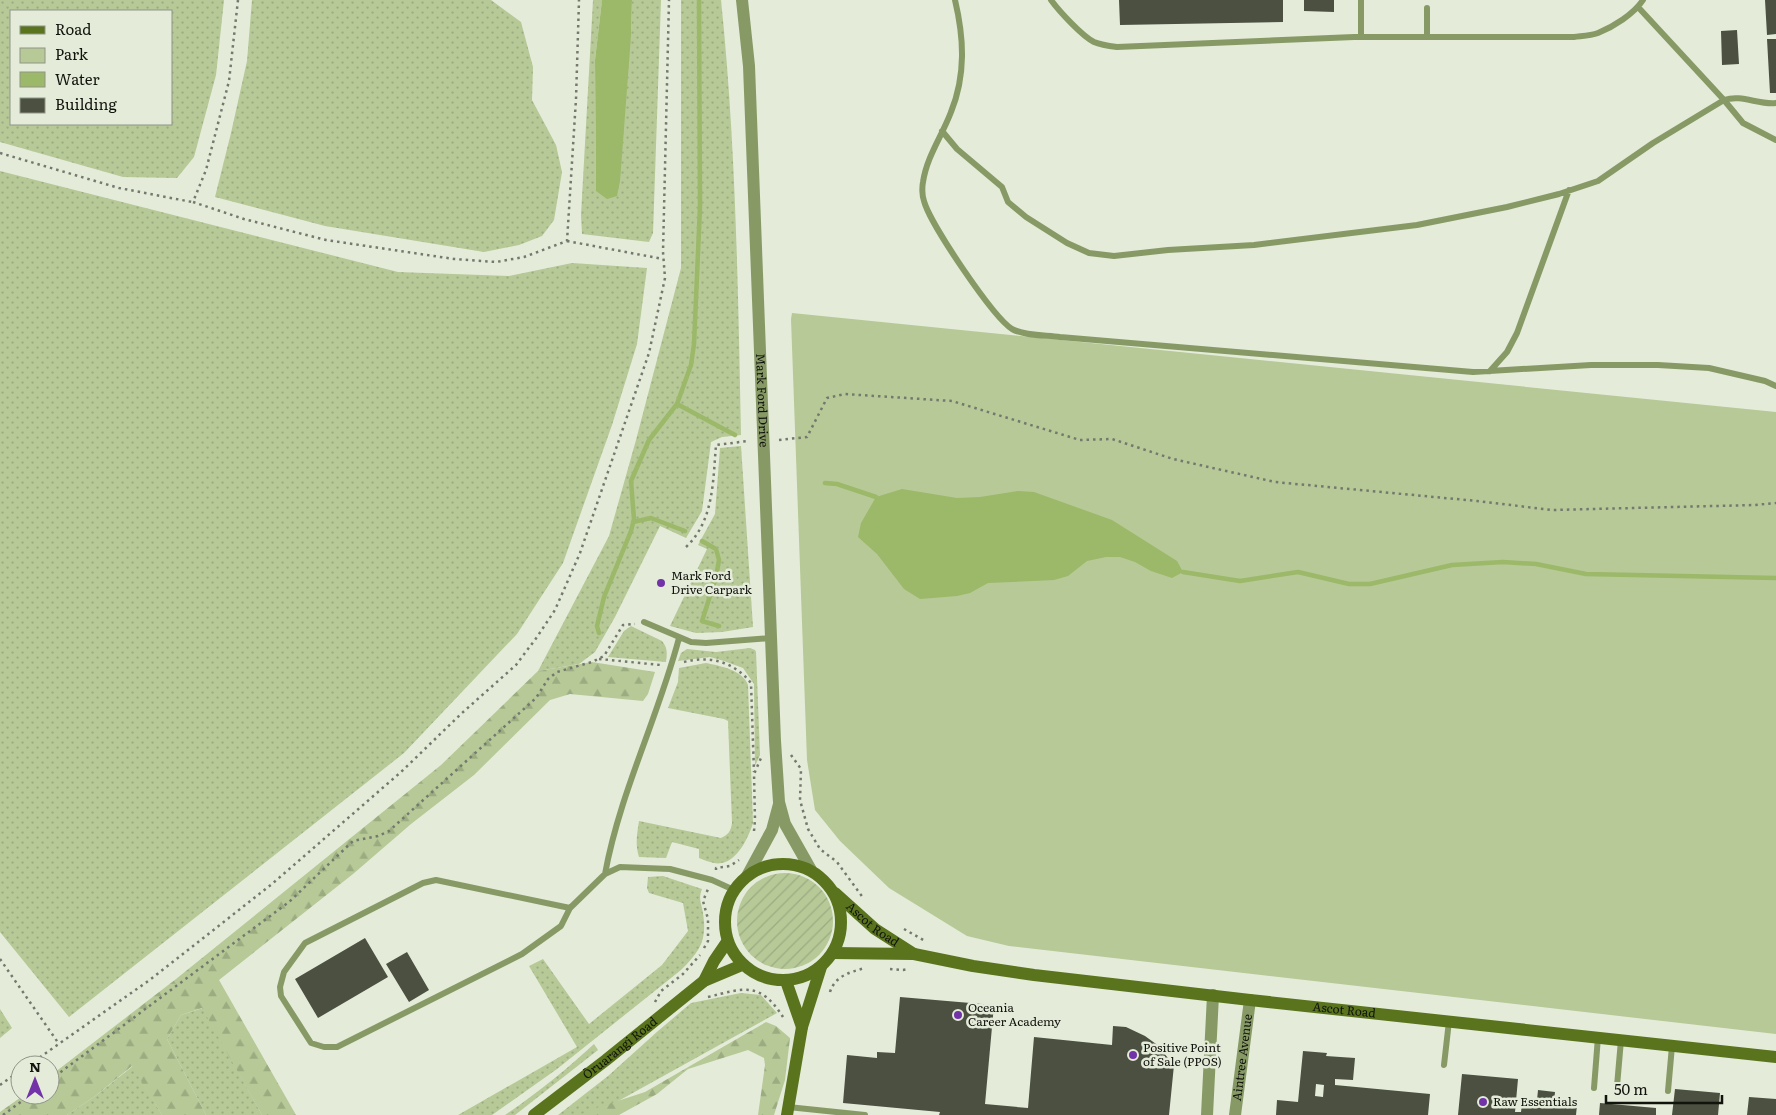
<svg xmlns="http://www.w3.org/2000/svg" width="1776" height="1115" font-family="Literata,serif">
  <defs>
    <pattern id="grass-dots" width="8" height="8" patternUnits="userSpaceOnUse" patternTransform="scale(1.25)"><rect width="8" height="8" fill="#b6c997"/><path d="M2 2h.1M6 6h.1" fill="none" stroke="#9bac81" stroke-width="1.8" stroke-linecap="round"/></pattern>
    <pattern id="forest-firs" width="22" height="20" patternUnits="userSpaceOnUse" patternTransform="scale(1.25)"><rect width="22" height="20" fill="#b6c997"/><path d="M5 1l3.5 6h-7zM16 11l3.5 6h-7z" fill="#9bac81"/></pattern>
    <pattern id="garden-furrows" width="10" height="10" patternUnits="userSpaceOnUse" patternTransform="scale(1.25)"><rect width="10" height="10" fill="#b6c997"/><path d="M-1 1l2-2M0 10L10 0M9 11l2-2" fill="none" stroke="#9bac81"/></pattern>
  </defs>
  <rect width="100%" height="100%" fill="#e4ebd9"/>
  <path fill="url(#grass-dots)" fill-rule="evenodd" d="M 0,0 L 224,0 L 216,75 L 194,157 L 177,178 L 123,177 L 0,142 ZM 11,11 L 171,11 L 171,124 L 11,124 Z
    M 252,0 L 491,0 L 521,22 L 533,67 L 532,100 L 556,145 L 562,172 L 554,220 L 542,236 L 519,245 L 484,252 L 325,226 L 215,197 L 231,133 L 247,61 Z
    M 593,0 L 602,0 L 595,60 L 596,191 L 631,36 L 632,0 L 661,0 L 653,233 L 649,242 L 582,234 L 581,215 Z
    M 681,0 L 721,0 C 736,144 738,290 741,435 L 722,437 L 711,442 L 702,511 L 686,538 L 660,526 L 615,617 L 595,652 L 579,664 L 538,671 L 609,536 L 636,440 L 681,268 Z
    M 0,171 L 398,272 L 509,276 L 572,263 L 647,268 L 637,344 L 612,425 L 563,563 L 517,634 L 404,753 L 69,1017 L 0,932 Z
    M 741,446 L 753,627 L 722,632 L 696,633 L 670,626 L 707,549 L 698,545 L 715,514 L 720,448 Z
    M 631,626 L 662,641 C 668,648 667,654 666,662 L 608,657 L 624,631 Z
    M 750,648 L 755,650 L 756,652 L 760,755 L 755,766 L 754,684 L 743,668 L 724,661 L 710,657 L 678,661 L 681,653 L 687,649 L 716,652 Z
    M 706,663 C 720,666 743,670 748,685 L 753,823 C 748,839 735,867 714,863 C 709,862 704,860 699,858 L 699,849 L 672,842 L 666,858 L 639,857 C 635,844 637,834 639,821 L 721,838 C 728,835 731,831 732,823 L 728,721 L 724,719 L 668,708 L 678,682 L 679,668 Z
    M 663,876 L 702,889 C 699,897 700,900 702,908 C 708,938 702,949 681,970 L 557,1069 L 492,1115 L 458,1115 L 577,1047 L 529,966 L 543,959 L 589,1024 L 662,965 L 688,931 L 683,903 L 649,893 L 647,888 L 648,877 Z
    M 741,993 L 761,995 L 777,1013 L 593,1115 L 558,1115 L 608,1076 L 658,1031 L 691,1003 Z
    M 203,1008 L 262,1115 L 206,1115 L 167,1039 L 181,1015 Z
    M 0,1009 L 12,1028 L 0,1038 Z
    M 594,1044 L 598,1050 L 515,1115 L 505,1115 C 536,1094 566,1070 594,1044 Z
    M 133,1066 L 162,1115 L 67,1115 L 94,1097 Z"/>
  <path fill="url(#forest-firs)" d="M 592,662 L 655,672 L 648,694 L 643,701 L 570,694 L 550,700 L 474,775 L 411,824 L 353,874 L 219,980 L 296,1115 L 262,1115 L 202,1008 L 181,1015 L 167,1039 L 206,1115 L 162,1115 L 132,1066 L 94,1097 L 67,1115 L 0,1115 L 0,1112 L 24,1095 L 50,1095 L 50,1076 L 176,979 L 441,765 L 538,671 Z
    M 766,1022 L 776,1026 L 790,1038 L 785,1080 L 774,1115 L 758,1115 L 765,1065 L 764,1058 L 748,1050 L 688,1069 L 657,1094 L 619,1115 L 580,1115 L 587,1111 L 645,1092 Z"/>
  <path fill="#b6c997" d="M 792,313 L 1776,412 L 1776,1034 L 1009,946 L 967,936 L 889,888 L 840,841 L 815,810 L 807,760 L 791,319 Z"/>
  <path fill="url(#garden-furrows)" d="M737 921a48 48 0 1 1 96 0a48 48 0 1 1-96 0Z"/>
  <path fill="#9cb869" d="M 602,0 L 632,0 L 631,36 L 620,181 L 617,196 L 607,199 L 596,191 L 595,60 Z
    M 902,489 L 957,498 L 980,497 L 1018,491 L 1034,492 L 1112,520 L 1177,561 L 1183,572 L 1172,578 L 1151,571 L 1135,562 L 1120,557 L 1106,557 L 1087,561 L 1068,576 L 1054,580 L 988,583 L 970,593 L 957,596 L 920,599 L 904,589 L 877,554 L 858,537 L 861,523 L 876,497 Z"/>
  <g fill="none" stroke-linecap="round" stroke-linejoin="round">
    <path stroke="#9cb869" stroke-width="4.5" d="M 677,404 L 735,435
      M 825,483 L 837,484 L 876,497
      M 633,522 L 651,518 L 685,531
      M 702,541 L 716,549 L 719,560 L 716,577 L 702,621 L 719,626
      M 1183,572 L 1240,581 L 1298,572 L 1349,584 L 1370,584 L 1452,565 L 1503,562 L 1536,564 L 1586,574 L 1776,578
      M 599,633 L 597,626 L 604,597 L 631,531 L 634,519 L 631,481 L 649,440 L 677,404 L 691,365 L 694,344 L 700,207 L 699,0"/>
  </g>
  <path fill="#4b5041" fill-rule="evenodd" d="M 1119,0 L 1283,0 L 1283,22 L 1120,25 Z
    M 1304,0 L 1334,0 L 1334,12 L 1304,11 Z
    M 1765,0 L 1776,0 L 1776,34 L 1767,35 Z
    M 1737,30 L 1739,64 L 1722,65 L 1721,31 Z
    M 1767,39 L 1776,39 L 1776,93 L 1770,93 Z
    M 365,938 L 388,977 L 318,1018 L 295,979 Z
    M 407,952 L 429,990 L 409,1002 L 386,964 Z
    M 900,997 L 994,1005 L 985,1104 L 1028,1108 L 1034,1037 L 1112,1045 L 1113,1026 L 1126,1027 L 1145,1036 L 1156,1044 L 1174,1065 L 1169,1115 L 939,1115 L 940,1112 L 843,1103 L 847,1055 L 877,1058 L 877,1052 L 895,1053 Z
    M 1303,1051 L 1327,1053 L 1326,1056 L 1355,1058 L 1353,1080 L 1335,1079 L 1335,1085 L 1430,1094 L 1428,1115 L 1276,1115 L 1277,1100 L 1298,1102 ZM 1316,1084 L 1324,1085 L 1323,1097 L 1315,1096 Z
    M 1462,1074 L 1518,1079 L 1515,1112 L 1521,1112 L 1522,1104 L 1531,1105 L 1532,1100 L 1537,1100 L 1538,1090 L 1555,1092 L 1554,1103 L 1577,1105 L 1576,1115 L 1458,1115 Z
    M 1675,1089 L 1720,1093 L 1718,1115 L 1672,1115 Z
    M 1749,1097 L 1776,1099 L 1776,1115 L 1747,1115 Z
    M 1600,1103 L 1656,1108 L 1656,1115 L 1599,1115 Z"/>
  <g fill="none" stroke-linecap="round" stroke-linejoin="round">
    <path stroke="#74786d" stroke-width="2.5" stroke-dasharray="2.5 4" stroke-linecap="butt" d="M 238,0 L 229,81 L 206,170 L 193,202 L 244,219 L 326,240 L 454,259 L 496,262 L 524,257 L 567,241 L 576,99 L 579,0
      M 0,153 L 119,188 L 192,202
      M 567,241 L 663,259
      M 779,440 L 807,437 L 827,398 L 845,394 L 952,401 L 1080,440 L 1112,439 L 1173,459 L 1275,482 L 1477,501 L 1552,510 L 1755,505 L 1776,503
      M 686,547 C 714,521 713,480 716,445 L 748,441
      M 599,659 L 661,665
      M 684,662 C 710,655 734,662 751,683 L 754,772
      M 791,755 L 801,769 L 800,800 L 808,829 L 820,849 L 837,862 L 864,899
      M 754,831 L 755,820 L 754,774 L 761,758
      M 716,870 L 716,868 L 730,866 L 739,860
      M 904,929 L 925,941
      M 704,948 L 708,941 L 708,919 L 703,901 L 708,889
      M 0,959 L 59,1044
      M 890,969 L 903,970 L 909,969
      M 830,992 C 835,976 850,972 865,968
      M 708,997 C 744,988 760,981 783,1017
      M 655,1002 L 661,991 L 683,974 L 700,955
      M 29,1065 L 151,979 L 272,884 L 401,772 L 462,713 L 516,665 L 537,637 L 555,610 L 580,553 L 649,353 L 665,278 L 663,252 L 669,0
      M 50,1080 L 289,902 L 353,841 L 378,836 L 389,831 L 536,698 L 548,679 L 557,672 L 592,662 L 604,656 L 623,625 L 635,624
      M 0,1085 L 20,1071
      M 3,1115 L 30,1095"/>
    <path stroke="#879a66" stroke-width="6" d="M 955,0 C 964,38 966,75 951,112 C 942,136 927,156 923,182 C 922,187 922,196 924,201 C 930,224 993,317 1012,329 C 1025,336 1046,335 1060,337 L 1473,372 L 1591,365 L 1658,365 L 1709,368 L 1765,381 L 1776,386
      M 1051,0 C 1059,11 1082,36 1094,42 C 1101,45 1109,46 1117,47 L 1354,37 L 1574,37 C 1581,36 1590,36 1598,33 C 1613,27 1634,14 1643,0
      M 1361,0 L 1361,37
      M 1427,8 L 1427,37
      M 1776,103 C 1758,105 1742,94 1724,100 L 1743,123 L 1776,140
      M 942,131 L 957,149 L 1002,187 L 1008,202 L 1026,217 L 1067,243 L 1089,253 L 1114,256 L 1168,250 L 1254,245 L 1417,225 L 1507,207 L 1559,194 L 1598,181 L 1653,143 L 1724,100 L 1638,7
      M 1490,371 L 1507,352 L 1517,333 L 1569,190
      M 644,622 L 691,642 L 706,643 L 771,638
      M 605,874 C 620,792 658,718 679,638
      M 570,908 L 436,880 L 423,883 L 305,943 L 284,972 L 280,987 L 281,996 L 311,1043 L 324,1047 L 337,1047 L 522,954 L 561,926 L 570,908 L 605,874 L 620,867 L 670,869 L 712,880 L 734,890
      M 1444,1065 L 1449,1021
      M 1617,1086 L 1621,1040
      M 1594,1088 L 1598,1037
      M 1668,1091 L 1672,1046
      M 788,1107 L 865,1115"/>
    <g stroke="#879a66" stroke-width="12">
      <path id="s1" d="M 742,0 L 749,66 L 775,741 L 779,802 L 785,824 L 811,870"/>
      <path d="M 747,876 L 772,830 L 779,804"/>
      <path d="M 1207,1115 L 1213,995"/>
      <path id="s2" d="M 1235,1115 L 1250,1000"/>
    </g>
    <g stroke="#5a741d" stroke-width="12">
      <circle cx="783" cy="922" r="58"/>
      <path id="s3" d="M 835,893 L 875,929 L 914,954"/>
      <path id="s4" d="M 833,953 L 914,954 L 973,966 L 1034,975 L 1250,1000 L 1776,1057"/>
      <path d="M 704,981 L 714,961 L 727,942"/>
      <path d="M 786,981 L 802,1027"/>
      <path id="s5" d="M 534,1115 L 606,1060 L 704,981 L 742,965"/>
      <path d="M 787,1115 L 802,1027 L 821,967"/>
    </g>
  </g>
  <g fill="#7233a8" stroke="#e4ebd9" stroke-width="2">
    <circle cx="661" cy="583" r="5"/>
    <circle cx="958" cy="1015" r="5"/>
    <circle cx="1133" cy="1055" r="5"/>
    <circle cx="1483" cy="1102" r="5"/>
  </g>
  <g text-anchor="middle" stroke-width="5" stroke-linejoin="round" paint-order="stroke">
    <g font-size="12" fill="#11130d" stroke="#e4ebd9">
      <text dy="4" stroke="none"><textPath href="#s1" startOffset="401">Mark Ford Drive</textPath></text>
      <text dy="4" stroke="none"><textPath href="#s3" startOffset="49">Ascot Road</textPath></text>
      <text dy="4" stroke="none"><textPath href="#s4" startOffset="515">Ascot Road</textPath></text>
      <text dy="4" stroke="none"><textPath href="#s5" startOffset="109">Ōruarangi Road</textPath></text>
      <text dy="4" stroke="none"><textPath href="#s2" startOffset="58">Aintree Avenue</textPath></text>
    </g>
    <g font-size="12" fill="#11130d" stroke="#e4ebd9" text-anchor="start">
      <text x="671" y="580">Mark Ford<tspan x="671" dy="14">Drive Carpark</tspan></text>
      <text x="968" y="1012">Oceania<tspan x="968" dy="14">Career Academy</tspan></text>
      <text x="1143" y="1052">Positive Point<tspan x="1143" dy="14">of Sale (PPOS)</tspan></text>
      <text x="1493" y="1106">Raw Essentials</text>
    </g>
  </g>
  <rect x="10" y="10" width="162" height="115" fill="#e4ebd9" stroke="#909587"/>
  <rect x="20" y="26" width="25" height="8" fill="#5a741d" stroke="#909587"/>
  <text x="55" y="35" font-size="15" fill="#11130d">Road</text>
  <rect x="20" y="48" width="25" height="15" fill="#b6c997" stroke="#909587"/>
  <text x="55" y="60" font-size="15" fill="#11130d">Park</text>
  <rect x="20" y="72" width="25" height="15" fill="#9cb869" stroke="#909587"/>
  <text x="55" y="85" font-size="15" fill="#11130d">Water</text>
  <rect x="20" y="98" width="25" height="15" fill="#4b5041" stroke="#909587"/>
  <text x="55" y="110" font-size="15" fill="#11130d">Building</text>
  <g transform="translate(35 1080)"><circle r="24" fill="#e4ebd9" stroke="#909587"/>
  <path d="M0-4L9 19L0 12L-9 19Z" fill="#7233a8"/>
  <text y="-8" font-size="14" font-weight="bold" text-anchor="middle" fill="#11130d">N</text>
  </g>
  <path d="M1606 1095v8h116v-8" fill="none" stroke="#11130d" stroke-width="2.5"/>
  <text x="1614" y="1095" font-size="15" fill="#11130d" stroke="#e4ebd9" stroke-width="4" paint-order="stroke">50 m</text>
</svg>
